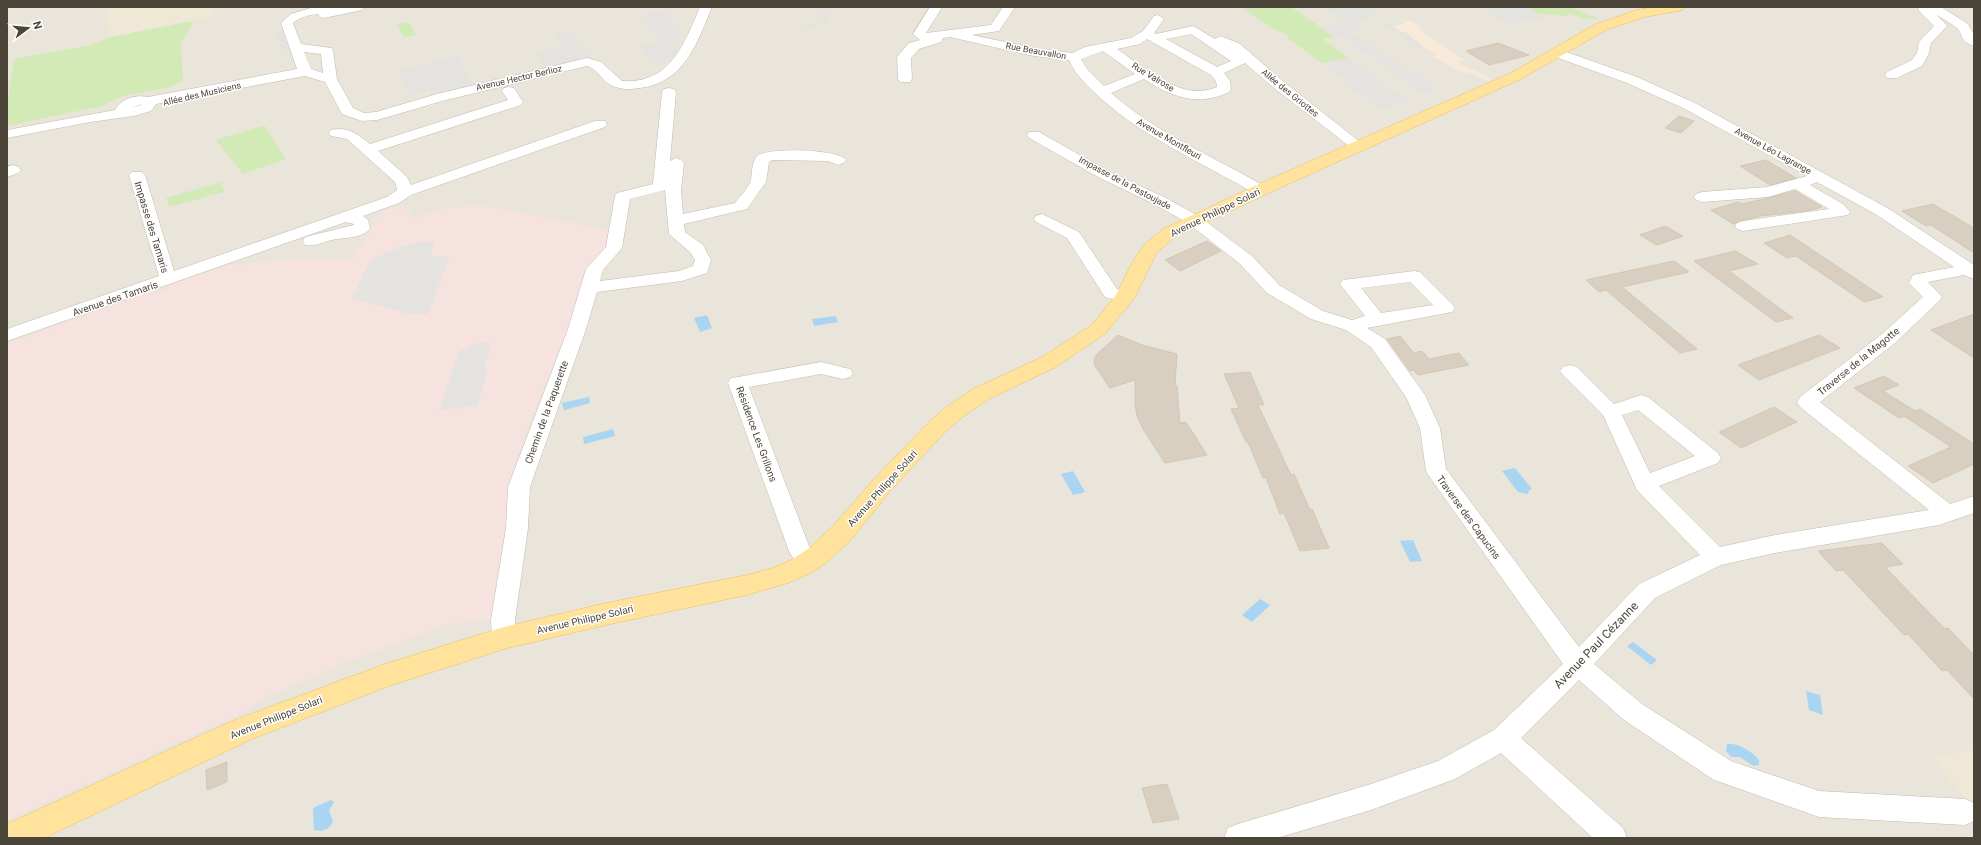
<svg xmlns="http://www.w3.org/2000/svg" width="1981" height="845" font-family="Roboto,sans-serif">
  <rect width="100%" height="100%" fill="#f6f3ec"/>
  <path fill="#eae5da" d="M 7,7 L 1974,7 L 1974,838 L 7,838 Z"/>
  <path fill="#f7ead8" d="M 1401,21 L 1412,21 L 1423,29 L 1418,29 L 1465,60 L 1458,62 L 1491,79 L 1487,81 L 1470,72 L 1464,74 L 1432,56 L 1436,54 L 1425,48 L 1420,49 L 1381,23 Z"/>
  <path fill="#efe8d6" d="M 107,7 L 212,7 L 214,16 L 110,37 Z
    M 1974,750 L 1974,811 L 1933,756 Z"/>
  <path fill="#f6e3e0" d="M 404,205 L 414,219 L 441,209 L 480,205 L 610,230 L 606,246 L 595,263 L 569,332 L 530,420 L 511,477 L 505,550 L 494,620 L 447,624 L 342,664 L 263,699 L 235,716 L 7,820 L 7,344 L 153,291 L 166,290 L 172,284 L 227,266 L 289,259 L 351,259 L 367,236 L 380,213 Z"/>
  <path fill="#d2eab5" d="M 1242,7 L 1291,7 L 1335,37 L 1323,39 L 1349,58 L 1322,63 L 1286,37 L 1289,36 L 1271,28 Z
    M 1527,7 L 1569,7 L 1600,19 L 1578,18 L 1578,16 L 1569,14 L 1568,16 L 1539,14 Z
    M 194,21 L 181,44 L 183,81 L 167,88 L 123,96 L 102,106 L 7,126 L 7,105 L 14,59 L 91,45 L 110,37 Z
    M 409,22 L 416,35 L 404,38 L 397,24 Z
    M 262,126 L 265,126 L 286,159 L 243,174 L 216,140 Z
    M 221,182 L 224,192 L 169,207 L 166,198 Z"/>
  <path fill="#e5e3e0" d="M 817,7 L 837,7 L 824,24 L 804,30 L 799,26 L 816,21 L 824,14 Z
    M 1324,7 L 1380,7 L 1350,31 L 1438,89 L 1423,94 L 1338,34 L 1333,36 L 1325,31 L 1329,26 L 1343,20 Z
    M 1479,7 L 1527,7 L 1546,18 L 1509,24 Z
    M 665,10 L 685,33 L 678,35 L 683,41 L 672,43 L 679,53 L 669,64 L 653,62 L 640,46 L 659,42 L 638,16 Z
    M 1401,21 L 1404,23 L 1403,24 L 1393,26 L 1401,32 L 1404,31 L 1425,48 L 1420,49 L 1381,23 Z
    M 571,29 L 593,57 L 381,113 L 379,111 L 432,96 L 429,90 L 409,95 L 398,70 L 458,56 L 474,85 L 547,68 L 536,53 L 562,47 L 552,33 Z
    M 275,32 L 285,32 L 292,54 L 283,54 Z
    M 1349,58 L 1410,102 L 1380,108 L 1350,87 L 1352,86 L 1322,63 Z
    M 436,241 L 431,250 L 432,256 L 450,256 L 428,314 L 411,315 L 352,298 L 371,259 L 411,243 Z
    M 492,342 L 484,368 L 488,368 L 478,406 L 439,410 L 460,350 L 470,349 L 472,344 Z"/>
  <path fill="#a9d4f2" d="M 707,315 L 712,328 L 700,332 L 694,318 Z
    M 836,316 L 838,322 L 814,326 L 812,319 Z
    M 589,397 L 590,403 L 564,410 L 562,403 Z
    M 613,429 L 615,436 L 584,444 L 583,437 Z
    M 1515,468 L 1532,489 L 1529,490 L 1528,494 L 1518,492 L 1502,471 Z
    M 1073,471 L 1085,492 L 1073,495 L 1061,474 Z
    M 1413,540 L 1422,561 L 1410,562 L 1400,541 Z
    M 1260,599 L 1270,605 L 1252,622 L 1242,615 Z
    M 1633,642 L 1657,660 L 1651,665 L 1627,646 Z
    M 1806,691 L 1820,695 L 1823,715 L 1809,710 Z
    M 1727,744 C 1737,742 1753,752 1759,760 L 1759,765 L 1753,766 L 1740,757 L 1731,757 L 1726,751 Z
    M 331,800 L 334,802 L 329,811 L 333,821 L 329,828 L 321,831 L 314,830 L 313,808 Z"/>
  <path fill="#d8cfc1" stroke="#d3c7b4" d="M 1498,43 L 1529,55 L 1489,65 L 1466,51 Z
    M 1679,116 L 1694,121 L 1681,133 L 1665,128 Z
    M 1766,160 L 1796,178 L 1770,185 L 1740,166 Z
    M 1795,191 L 1822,207 L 1807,211 L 1760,216 L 1733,224 L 1711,210 L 1738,202 L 1742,204 L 1768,198 Z
    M 1933,204 L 1974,228 L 1974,253 L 1931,225 L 1926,226 L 1902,211 Z
    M 1665,226 L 1683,236 L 1657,245 L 1640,235 Z
    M 1790,235 L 1883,297 L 1864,302 L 1796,256 L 1787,258 L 1764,243 Z
    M 1207,241 L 1221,251 L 1180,271 L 1165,260 Z
    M 1735,251 L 1758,264 L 1729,271 L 1793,318 L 1776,322 L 1694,261 Z
    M 1674,261 L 1689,272 L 1622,287 L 1697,349 L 1680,353 L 1606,290 L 1599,292 L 1586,280 Z
    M 1974,314 L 1974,358 L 1931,330 Z
    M 1118,335 L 1142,345 L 1177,354 L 1175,385 L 1177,386 L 1180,423 L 1186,422 L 1207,455 L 1165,463 L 1143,429 L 1137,416 L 1135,404 L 1135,380 L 1110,388 L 1095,366 L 1094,360 L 1097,354 Z
    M 1819,335 L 1840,348 L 1759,380 L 1738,365 Z
    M 1400,336 L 1414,353 L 1422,351 L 1429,359 L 1459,353 L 1469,365 L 1418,375 L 1413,370 L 1410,371 L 1387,339 Z
    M 1250,372 L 1264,405 L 1258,405 L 1291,475 L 1294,474 L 1310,510 L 1312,509 L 1329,548 L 1300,551 L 1284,513 L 1280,514 L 1266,478 L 1263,478 L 1248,442 L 1246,442 L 1231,409 L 1239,408 L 1224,374 Z
    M 1884,376 L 1899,385 L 1883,391 L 1915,411 L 1920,409 L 1974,444 L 1974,464 L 1933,483 L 1908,466 L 1951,447 L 1904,416 L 1899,418 L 1854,388 Z
    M 1774,407 L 1797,422 L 1741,448 L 1719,432 Z
    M 1882,543 L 1903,564 L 1885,567 L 1945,629 L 1948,628 L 1974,655 L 1974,699 L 1947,670 L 1942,671 L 1908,634 L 1904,635 L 1843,570 L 1836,571 L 1818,551 Z
    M 227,762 L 227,782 L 207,790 L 206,770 Z
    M 1167,784 L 1179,819 L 1153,823 L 1142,788 Z"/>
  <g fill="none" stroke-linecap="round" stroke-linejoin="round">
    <g stroke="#c2bbae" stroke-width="1">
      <path id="minor" d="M 314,7 L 364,7 L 362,10 L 324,18 L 320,17 L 318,14 C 309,15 300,17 293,23 L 301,44 L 332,48 L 333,51 L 337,79 L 353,108 L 364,113 L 376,112 L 437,94 L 587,58 L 601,62 L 622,81 C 671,84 684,44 700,7 L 712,7 C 697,43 684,83 640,88 C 631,89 624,90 616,87 C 603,84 599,69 587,66 L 446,100 L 377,120 L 362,121 L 342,114 L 325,82 L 305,76 L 156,104 L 151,111 L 134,116 L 90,122 L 7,138 L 7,130 L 115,110 C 121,99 135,94 148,97 L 297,69 L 281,23 L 291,14 ZM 304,52 L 321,54 L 323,73 L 311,69 ZM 142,104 L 141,105 L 131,108 Z
        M 930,7 L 942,7 L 926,33 L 991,25 L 1003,7 L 1015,7 L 999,31 L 972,35 L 1034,48 L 1072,53 L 1085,47 L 1131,38 L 1143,31 L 1154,16 L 1158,15 L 1164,19 L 1154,33 L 1156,34 L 1193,26 L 1215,39 L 1221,36 L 1240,44 L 1284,82 L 1365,146 L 1363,149 L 1353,149 L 1274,88 L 1245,63 L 1224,73 L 1230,81 L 1231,89 L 1229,92 C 1199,107 1171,97 1144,79 L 1111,93 C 1156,133 1214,157 1266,187 L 1268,190 L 1266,193 L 1254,193 C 1199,161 1137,135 1091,89 C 1083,81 1073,71 1069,60 L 1034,56 L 950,37 L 943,38 L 941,42 L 919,49 L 911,58 L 912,79 L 910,82 L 900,82 L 898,79 L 897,57 L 909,43 L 920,40 L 913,34 ZM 1191,34 L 1231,61 L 1217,67 L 1166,39 ZM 1147,39 L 1211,75 L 1216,81 L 1217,87 C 1182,103 1144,67 1117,49 L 1140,44 ZM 1103,51 L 1135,74 L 1104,86 L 1087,69 L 1081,59 Z
        M 1919,7 L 1941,7 L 1968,24 L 1974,35 L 1974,46 C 1960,42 1963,34 1957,28 C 1951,23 1943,19 1937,15 L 1947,26 L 1931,43 L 1929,53 L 1922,66 L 1897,78 L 1887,78 L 1885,75 L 1887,72 L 1912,60 L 1917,53 L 1919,42 L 1934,26 L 1920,12 L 1918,9 Z
        M 1558,49 L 1637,77 L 1695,103 L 1889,209 L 1974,265 L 1974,279 L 1964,275 L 1928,282 L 1942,297 L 1939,301 L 1895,343 L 1820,402 L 1950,504 L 1974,496 L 1974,513 L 1939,525 L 1775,553 L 1721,565 L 1655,598 L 1594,664 L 1642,704 L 1731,761 L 1819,791 L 1965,799 L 1974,803 L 1974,821 L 1965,825 L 1819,817 L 1723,783 L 1714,780 L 1624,720 L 1579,680 L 1521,738 L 1623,828 L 1627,838 L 1593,838 L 1501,753 L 1455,779 L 1371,810 L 1277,838 L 1224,838 L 1228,828 L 1238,824 L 1371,784 L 1438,761 L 1494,730 L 1563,664 L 1429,476 L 1426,471 L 1420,428 L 1406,397 L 1371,347 L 1346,330 L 1311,319 L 1267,293 L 1240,264 L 1188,223 L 1154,204 L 1100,178 L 1029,138 L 1027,135 L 1029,132 L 1039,132 L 1110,172 L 1166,198 L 1200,217 L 1252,256 L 1279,285 L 1323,311 L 1352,320 L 1365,316 L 1340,284 L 1343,280 L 1414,271 L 1420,272 L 1452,304 L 1455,308 L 1452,312 L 1367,328 L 1385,339 L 1425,395 L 1440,428 L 1446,469 L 1579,647 L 1639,584 L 1700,555 L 1637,490 L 1603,415 L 1563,375 L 1560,371 L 1563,367 L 1570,365 L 1577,367 L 1614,404 L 1641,395 L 1648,397 L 1718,453 L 1721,458 L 1718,463 L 1659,486 L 1720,547 L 1775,535 L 1929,510 L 1800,407 L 1797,402 L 1800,397 L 1882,334 L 1923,297 L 1909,283 L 1913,275 L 1954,267 L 1877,215 L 1817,182 L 1810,185 L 1843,204 L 1850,212 L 1848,215 L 1743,231 L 1737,229 L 1735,226 L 1737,223 L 1743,221 L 1829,209 L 1795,189 L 1768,197 L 1702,202 L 1696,200 L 1694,197 L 1696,194 L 1702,192 L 1767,187 L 1807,176 L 1685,109 L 1627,83 L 1553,56 L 1552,53 L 1553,50 ZM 1410,282 L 1433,305 L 1381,313 L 1361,288 ZM 1638,410 L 1695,456 L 1650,473 L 1622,415 Z
        M 509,87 L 514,88 L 523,102 L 521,105 L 378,151 L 407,177 L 411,185 L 595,121 L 605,121 L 607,124 L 605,127 L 411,195 L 399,203 L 363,216 L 368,220 L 370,228 C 363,239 344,237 332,240 C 323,242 315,247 305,245 L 303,241 L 305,237 L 354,225 L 354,224 L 346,222 L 7,341 L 7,329 L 159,276 L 129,175 L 132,172 L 142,172 L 145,175 L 174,271 L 387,197 L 397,190 L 395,182 L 347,139 L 331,136 L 329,133 L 331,130 C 347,126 358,134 370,144 L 508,100 L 502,91 L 504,88 Z
        M 669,88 L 674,89 L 676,92 L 670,161 L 676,158 L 681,160 L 684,163 L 681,190 L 683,214 L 735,203 C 740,196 749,188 751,180 C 752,173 752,161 757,156 C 768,147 838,149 846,160 L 843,163 L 838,165 L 828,161 L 772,160 L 769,162 L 766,182 L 747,209 L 684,224 L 685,232 L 703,245 L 711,260 L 707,273 L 682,281 L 597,292 L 586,329 L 530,487 L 528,528 L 515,620 L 516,638 L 513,645 L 504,648 L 495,645 L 492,638 L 491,620 L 506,528 L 508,487 L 568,329 L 586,269 L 606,247 L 615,196 L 617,193 L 653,184 L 662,92 L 664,89 ZM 665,190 L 669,234 L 690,252 L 695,260 L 693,266 L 679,271 L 600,281 L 603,270 L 622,248 L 630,199 Z
        M 13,165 L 18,167 L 21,170 L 18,173 L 7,177 L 7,167 Z
        M 1042,214 L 1079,232 L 1117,289 L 1131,293 L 1134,297 L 1131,301 L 1125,302 L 1105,297 L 1067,238 L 1036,222 L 1034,219 L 1036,216 Z
        M 821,362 L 850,369 L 853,373 L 850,377 L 843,379 L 821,374 L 749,387 L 809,546 L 820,560 L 817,566 C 803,571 795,563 789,551 L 728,383 L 731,378 L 738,377 Z"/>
    </g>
    <g stroke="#e6c16a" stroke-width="1">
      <path id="major" d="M 1654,7 L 1685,7 L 1683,10 L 1645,17 L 1606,30 L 1521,79 L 1273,191 L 1175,237 L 1157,252 L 1135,297 L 1106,333 L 1056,367 L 989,399 L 961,418 L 945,432 L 892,489 L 850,541 L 827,562 L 811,573 L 788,583 L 747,595 L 606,625 L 504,649 L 389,686 L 252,739 L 44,838 L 7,838 L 7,824 L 232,721 L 385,664 L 504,627 L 606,603 L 747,575 L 773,568 L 793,559 L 809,548 L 832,527 L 876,477 L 929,422 L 945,408 L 973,389 L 1042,357 L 1092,325 L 1116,295 L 1132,263 L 1144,245 L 1163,229 L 1261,183 L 1511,73 L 1596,24 L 1637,10 Z"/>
    </g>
    <use href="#minor" fill="#fff" fill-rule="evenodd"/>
    <use href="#major" fill="#ffe39c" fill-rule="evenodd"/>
  </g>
  <g text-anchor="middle" stroke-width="3" stroke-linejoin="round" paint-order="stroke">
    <g font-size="9" fill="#4b4439" stroke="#fff">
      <text transform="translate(1036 51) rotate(10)" y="3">Rue Beauvallon</text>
      <text transform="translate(1153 77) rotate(31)" y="3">Rue Valrose</text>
      <text transform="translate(519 78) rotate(-13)" y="3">Avenue Hector Berlioz</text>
      <text transform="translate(1290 93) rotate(39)" y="3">Allée des Griottes</text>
      <text transform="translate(202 94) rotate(-13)" y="3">Allée des Musiciens</text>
      <text transform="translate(1169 139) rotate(30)" y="3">Avenue Montfleuri</text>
      <text transform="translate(1773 151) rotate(29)" y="3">Avenue Léo Lagrange</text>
      <text transform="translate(1125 183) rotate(28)" y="3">Impasse de la Pastoujade</text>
    </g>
    <g font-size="10" fill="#4b4439" stroke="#fff">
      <text transform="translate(1215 212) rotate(-26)" y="4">Avenue Philippe Solari</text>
      <text transform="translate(152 227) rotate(73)" y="4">Impasse des Tamaris</text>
      <text transform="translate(115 298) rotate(-19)" y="4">Avenue des Tamaris</text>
      <text transform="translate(1858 361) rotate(-39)" y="4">Traverse de la Magotte</text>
      <text transform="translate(546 412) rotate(-70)" y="4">Chemin de la Paquerette</text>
      <text transform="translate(757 434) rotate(70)" y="4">Résidence Les Grillons</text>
      <text transform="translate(882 488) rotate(-48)" y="4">Avenue Philippe Solari</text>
      <text transform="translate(1469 517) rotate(54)" y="4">Traverse des Capucins</text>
      <text transform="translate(585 619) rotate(-13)" y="4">Avenue Philippe Solari</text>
      <text transform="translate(276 717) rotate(-22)" y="4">Avenue Philippe Solari</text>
    </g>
    <g font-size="12" fill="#4b4439" stroke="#fff">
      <text transform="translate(1596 645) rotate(-46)" y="4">Avenue Paul Cézanne</text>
    </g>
  </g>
  <rect width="1981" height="845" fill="none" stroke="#4b4439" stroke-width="16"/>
  <g transform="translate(28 28) rotate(74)" stroke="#ffffff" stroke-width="3" paint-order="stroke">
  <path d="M0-3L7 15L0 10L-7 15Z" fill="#4b4439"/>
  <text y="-6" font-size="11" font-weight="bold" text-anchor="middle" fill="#4b4439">N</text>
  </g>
</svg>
